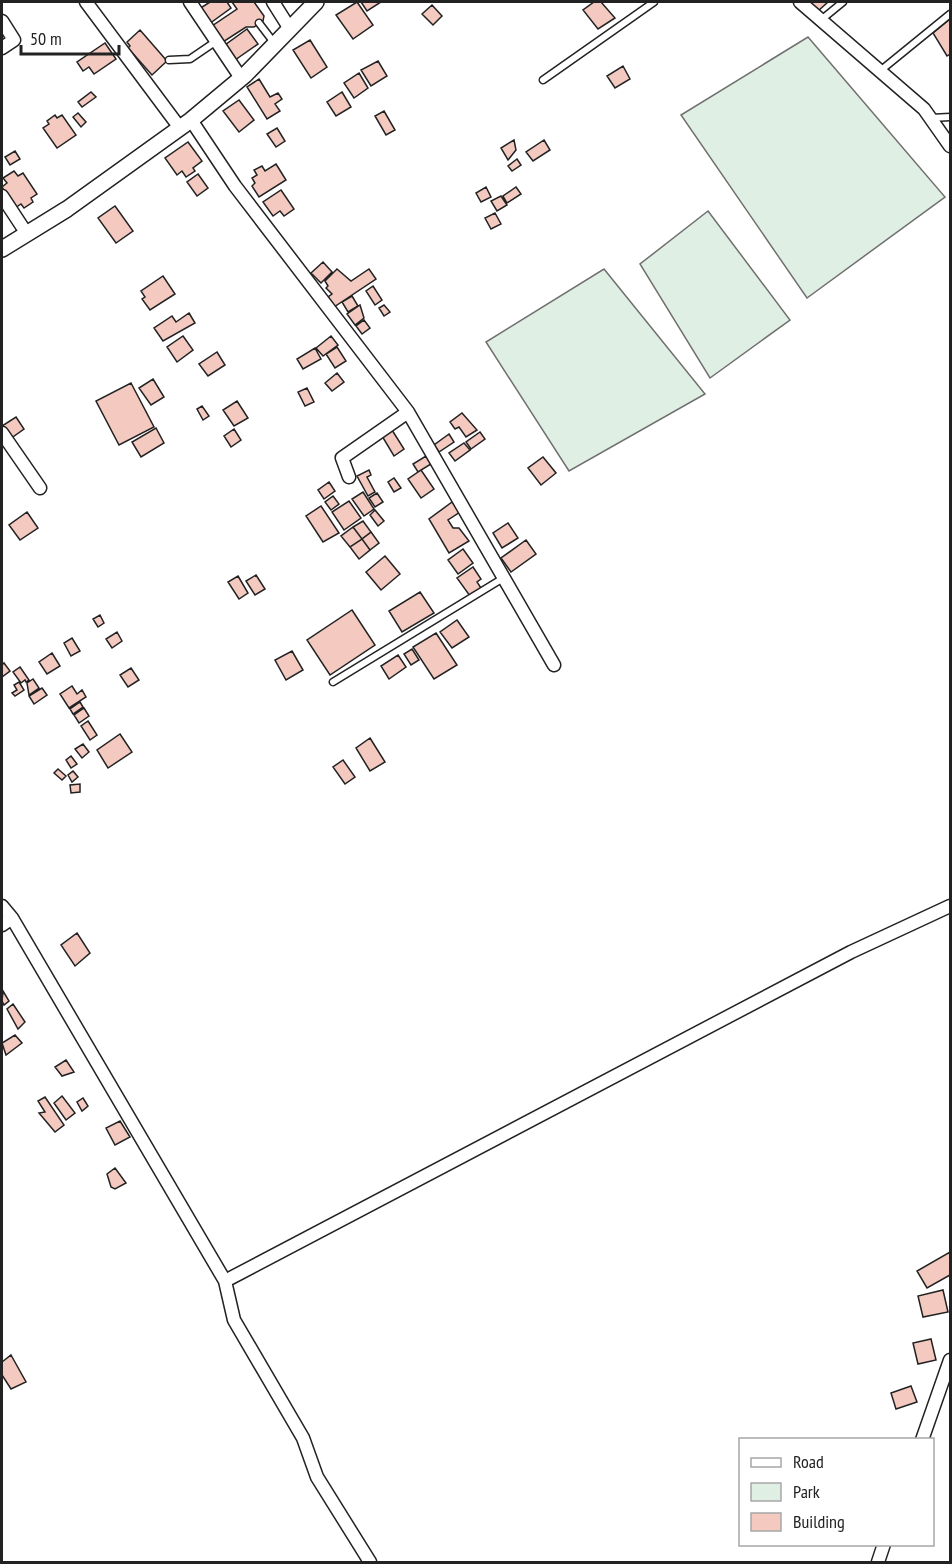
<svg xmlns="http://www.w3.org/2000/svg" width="952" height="1564" font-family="'PT Sans Narrow',sans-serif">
  <rect width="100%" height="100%" fill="#fff"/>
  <path fill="#e0efe3" stroke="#6f6f6f" stroke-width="1.5" d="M 808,37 L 945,197 L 807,298 L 681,115 Z
    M 708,211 L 790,320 L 710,378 L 640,264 Z
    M 604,269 L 705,394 L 569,471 L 486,342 Z"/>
  <path fill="#f3c9c0" stroke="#222" stroke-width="1.5" d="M 210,2 L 227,2 L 231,8 L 209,24 L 199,9 Z
    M 232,2 L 254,2 L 264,16 L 263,21 L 254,27 L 246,27 L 223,42 L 212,26 L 237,9 Z
    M 357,2 L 373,25 L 353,39 L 336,15 Z
    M 361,2 L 381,2 L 367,11 Z
    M 594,2 L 601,2 L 615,18 L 598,29 L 583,10 Z
    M 808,2 L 828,2 L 818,11 Z
    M 432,5 L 442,16 L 433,25 L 422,14 Z
    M 950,19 L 950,54 L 947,56 L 933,33 Z
    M 247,29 L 258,44 L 235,60 L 225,45 Z
    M 140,30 L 167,61 L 152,75 L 128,48 L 130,46 L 127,42 Z
    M 310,40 L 327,67 L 311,78 L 293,50 Z
    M 105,43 L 116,59 L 94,74 L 89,67 L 83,71 L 77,62 Z
    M 378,61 L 387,76 L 371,86 L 361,70 Z
    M 623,66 L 630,79 L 615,88 L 607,76 Z
    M 359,73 L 368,88 L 354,98 L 344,83 Z
    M 259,79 L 270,97 L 278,93 L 282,99 L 275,104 L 280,111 L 267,119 L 247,87 Z
    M 91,92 L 96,97 L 82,107 L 78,102 Z
    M 342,92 L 351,107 L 336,116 L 327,102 Z
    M 239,100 L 254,120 L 239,132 L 223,111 Z
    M 384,111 L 395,130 L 386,135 L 375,116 Z
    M 78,113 L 86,122 L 81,127 L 73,117 Z
    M 55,115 L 57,118 L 62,115 L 76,135 L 57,148 L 43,128 L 49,124 L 47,121 Z
    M 277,128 L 285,141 L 276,147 L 267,134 Z
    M 514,140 L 516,150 L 508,160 L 501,148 Z
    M 544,140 L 550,150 L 533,161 L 526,152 Z
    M 188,142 L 202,161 L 193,168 L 195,171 L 186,177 L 182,171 L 177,175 L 165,158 Z
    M 15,151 L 20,159 L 10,165 L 5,157 Z
    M 517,159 L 521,165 L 512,171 L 508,166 Z
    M 276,164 L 286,180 L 259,197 L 252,186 L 255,183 L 252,178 L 257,175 L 254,170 L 262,166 L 265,171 Z
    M 14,171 L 18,176 L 23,173 L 37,194 L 31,198 L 33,202 L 24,208 L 21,204 L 15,208 L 2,187 L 7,183 L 3,178 Z
    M 198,174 L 208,188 L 197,196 L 187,182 Z
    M 486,187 L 491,197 L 481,202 L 476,193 Z
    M 516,187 L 521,194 L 507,203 L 503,196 Z
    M 281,190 L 294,209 L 284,216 L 280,211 L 273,216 L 263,202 Z
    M 501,196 L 507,205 L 497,211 L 491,201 Z
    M 115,206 L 133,231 L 116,243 L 98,218 Z
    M 495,213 L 501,224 L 491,229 L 485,218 Z
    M 323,262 L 332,272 L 321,283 L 311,273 Z
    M 337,269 L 351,281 L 369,269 L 376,279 L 334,307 L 328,297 L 332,294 L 326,288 L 328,286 L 325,281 Z
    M 163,276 L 175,294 L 150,310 L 142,299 L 145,297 L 141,291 Z
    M 373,286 L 382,300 L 375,305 L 366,291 Z
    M 352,296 L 358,306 L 348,312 L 342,302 Z
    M 360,305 L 364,318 L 355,325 L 347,314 Z
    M 384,305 L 390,312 L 384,316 L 379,308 Z
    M 189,313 L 195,323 L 163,341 L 154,328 L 172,316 L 176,322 Z
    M 364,320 L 370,328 L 362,334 L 356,326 Z
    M 183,336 L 193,350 L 177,362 L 167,347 Z
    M 331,336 L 338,345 L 323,356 L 316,348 Z
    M 337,347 L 346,361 L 335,368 L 326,354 Z
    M 315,348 L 321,359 L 303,369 L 297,359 Z
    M 217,352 L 225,365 L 208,376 L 199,364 Z
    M 337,373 L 344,382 L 332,391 L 325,383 Z
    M 153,379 L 164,397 L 151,405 L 139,388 Z
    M 131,383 L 154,427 L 119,445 L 96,401 Z
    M 307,388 L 314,402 L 305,406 L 298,392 Z
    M 237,401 L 248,418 L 234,426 L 223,410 Z
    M 202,406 L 209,416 L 203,420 L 197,409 Z
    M 462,413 L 477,430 L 466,437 L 459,427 L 455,429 L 450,422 Z
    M 16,417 L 24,429 L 10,439 L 2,426 Z
    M 156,428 L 164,443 L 141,457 L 132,442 Z
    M 234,429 L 241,440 L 231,447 L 224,436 Z
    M 392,430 L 404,449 L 394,456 L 382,436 Z
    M 480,432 L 485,439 L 471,449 L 466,442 Z
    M 449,434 L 454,442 L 439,452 L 434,445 Z
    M 464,443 L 470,450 L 455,461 L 449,453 Z
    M 426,456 L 431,464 L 418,472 L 413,464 Z
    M 543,457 L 556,473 L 541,485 L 528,468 Z
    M 369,470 L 371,475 L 367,477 L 375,492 L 368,496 L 357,476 Z
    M 421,470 L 434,489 L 421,498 L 408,479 Z
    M 394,478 L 401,488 L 394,492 L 388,482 Z
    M 329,482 L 335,491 L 324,499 L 318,490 Z
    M 363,492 L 374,509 L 364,516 L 352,499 Z
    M 377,493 L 383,502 L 375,507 L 369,498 Z
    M 333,496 L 339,504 L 331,510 L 325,502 Z
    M 349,501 L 361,518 L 344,530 L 332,512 Z
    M 452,502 L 460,512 L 448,520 L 453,528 L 459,528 L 469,541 L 449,553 L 429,519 Z
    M 321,506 L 339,533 L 323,542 L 306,516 Z
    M 375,510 L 384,521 L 378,526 L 370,515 Z
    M 27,512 L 38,528 L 20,540 L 9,525 Z
    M 363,521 L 371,532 L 362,539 L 353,527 Z
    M 508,523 L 518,538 L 502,548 L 493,533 Z
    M 353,527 L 362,539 L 350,547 L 341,536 Z
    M 371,532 L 379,543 L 370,550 L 362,539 Z
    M 362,539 L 370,550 L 359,559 L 350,547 Z
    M 526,540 L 536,554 L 511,572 L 501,558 Z
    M 463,549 L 473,563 L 458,574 L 448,560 Z
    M 385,556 L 400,574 L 381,590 L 366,572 Z
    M 473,567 L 481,579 L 477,582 L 481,588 L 470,596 L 457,578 Z
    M 256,575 L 265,589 L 255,595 L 246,581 Z
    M 238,576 L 248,593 L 239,599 L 228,582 Z
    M 420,592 L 434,613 L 402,632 L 389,611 Z
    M 352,610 L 375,645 L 330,675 L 307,640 Z
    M 100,615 L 104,623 L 98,627 L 93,619 Z
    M 457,620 L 469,637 L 452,648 L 440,632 Z
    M 117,632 L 122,641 L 112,648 L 106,639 Z
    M 436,633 L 457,665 L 434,679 L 413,647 Z
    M 72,638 L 80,651 L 71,656 L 64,643 Z
    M 412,649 L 419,660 L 411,665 L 404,654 Z
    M 292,651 L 303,670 L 286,680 L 275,660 Z
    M 52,653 L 60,666 L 47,674 L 39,662 Z
    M 398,655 L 406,667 L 389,679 L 381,666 Z
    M 4,663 L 10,671 L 2,677 L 2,665 Z
    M 20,667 L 29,680 L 26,682 L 25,680 L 21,683 L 13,672 Z
    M 131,668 L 139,680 L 128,687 L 120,675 Z
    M 33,679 L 39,688 L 29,695 L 27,683 Z
    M 19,682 L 24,690 L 15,696 L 12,693 L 17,690 L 14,685 Z
    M 72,686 L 77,694 L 82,690 L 86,697 L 69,708 L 60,694 Z
    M 42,688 L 47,695 L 34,704 L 29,696 Z
    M 80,702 L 83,707 L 73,714 L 70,709 Z
    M 84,708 L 89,716 L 79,723 L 74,715 Z
    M 88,721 L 97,735 L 90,740 L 81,726 Z
    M 120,734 L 132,752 L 108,768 L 97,750 Z
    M 370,738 L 385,762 L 370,771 L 356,748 Z
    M 83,744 L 89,752 L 82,758 L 75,749 Z
    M 71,756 L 77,764 L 71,768 L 66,760 Z
    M 343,760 L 355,777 L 345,784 L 333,767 Z
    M 58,769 L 66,776 L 62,780 L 54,773 Z
    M 73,771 L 78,777 L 72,782 L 68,775 Z
    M 80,784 L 80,792 L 71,793 L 70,785 Z
    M 77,933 L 90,953 L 75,966 L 61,945 Z
    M 3,991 L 9,1001 L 4,1005 L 2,1001 Z
    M 13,1004 L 25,1022 L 18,1029 L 7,1009 Z
    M 15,1035 L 22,1043 L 6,1055 L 2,1043 Z
    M 66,1060 L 74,1072 L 62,1076 L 55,1067 Z
    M 62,1096 L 75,1113 L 66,1120 L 54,1103 Z
    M 45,1097 L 64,1125 L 55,1132 L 39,1113 L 45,1112 L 38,1101 Z
    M 83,1098 L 88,1106 L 82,1111 L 77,1102 Z
    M 120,1121 L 130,1137 L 115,1145 L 106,1128 Z
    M 115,1168 L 126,1183 L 115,1189 L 111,1187 L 107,1174 Z
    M 950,1252 L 950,1275 L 927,1288 L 917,1271 Z
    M 943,1290 L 948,1312 L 923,1317 L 918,1296 Z
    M 931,1339 L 936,1360 L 918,1364 L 913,1343 Z
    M 11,1355 L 26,1382 L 11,1389 L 2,1375 L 2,1362 Z
    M 911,1386 L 917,1402 L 896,1409 L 891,1393 Z"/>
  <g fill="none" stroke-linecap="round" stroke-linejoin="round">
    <g stroke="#222" stroke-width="9">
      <path id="service" d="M 821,20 L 843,2
        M 259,23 L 275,44
        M 169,60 L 190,59 L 215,42
        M 880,71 L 950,14
        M 543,80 L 654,2
        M 931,118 L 950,117
        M 333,682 L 505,577"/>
    </g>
    <g stroke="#222" stroke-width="15">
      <path id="minor" d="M 86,2 L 180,128
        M 190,2 L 241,78
        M 273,2 L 290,29
        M 800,2 L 924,109 L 950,146
        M 2,21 L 14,40 L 2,48
        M 191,120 L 235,186 L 408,412 L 554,665
        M 2,196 L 27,234
        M 2,433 L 40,488
        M 349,477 L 342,458 L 408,412
        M 2,906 L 12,918 L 225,1281 L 234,1320 L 303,1438 L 317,1477 L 370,1562
        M 2,925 L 12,918
        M 225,1281 L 851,952 L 950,906
        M 922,1440 L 950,1360
        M 878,1562 L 884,1544"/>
    </g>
    <g stroke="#222" stroke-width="18">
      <path id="tertiary" d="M 2,249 L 67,209 L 191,120 L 245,75 L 316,2"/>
    </g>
    <use href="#service" stroke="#fff" stroke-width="6"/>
    <use href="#minor" stroke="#fff" stroke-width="12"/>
    <use href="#tertiary" stroke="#fff" stroke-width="15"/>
  </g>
  <rect width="952" height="1564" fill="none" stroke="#222222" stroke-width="6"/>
  <rect x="739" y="1438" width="195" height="108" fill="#ffffff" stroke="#a7a7a7" stroke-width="1.5"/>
  <rect x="751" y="1458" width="30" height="9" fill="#ffffff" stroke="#a7a7a7" stroke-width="1.5"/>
  <text x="793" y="1468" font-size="18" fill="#222222">Road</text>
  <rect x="751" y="1483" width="30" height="18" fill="#e0efe3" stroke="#a7a7a7" stroke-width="1.5"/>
  <text x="793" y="1498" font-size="18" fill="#222222">Park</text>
  <rect x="751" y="1513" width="30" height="18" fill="#f3c9c0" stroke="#a7a7a7" stroke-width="1.5"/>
  <text x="793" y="1528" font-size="18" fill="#222222">Building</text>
  <path d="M21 45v9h98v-9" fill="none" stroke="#222222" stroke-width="3"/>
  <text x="30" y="45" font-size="18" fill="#222222" stroke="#ffffff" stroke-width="4.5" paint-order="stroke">50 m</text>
</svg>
